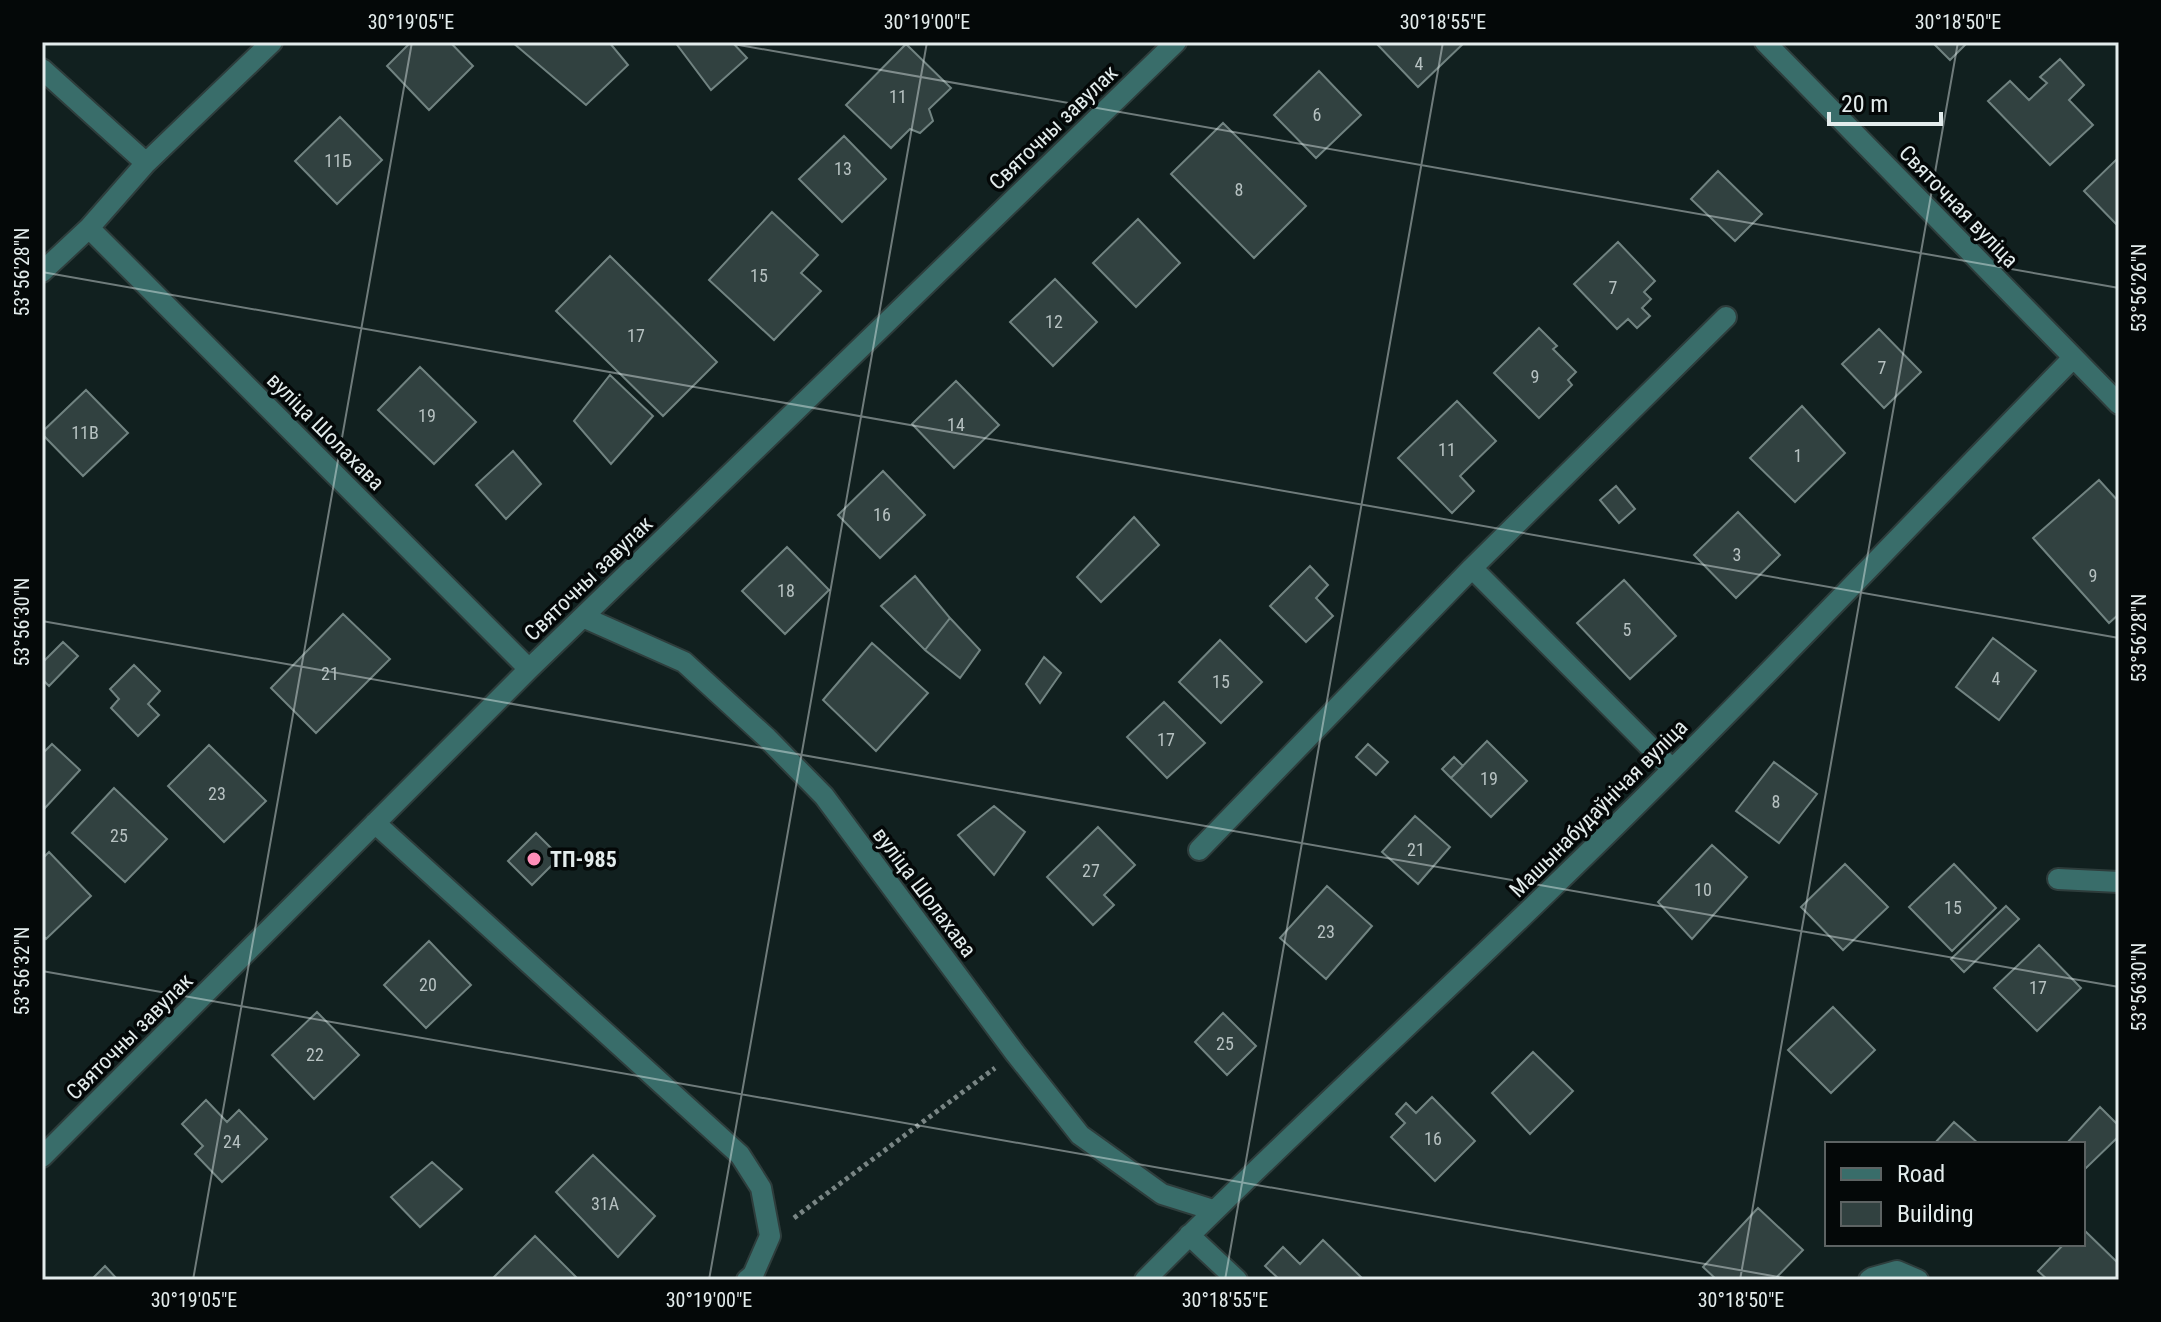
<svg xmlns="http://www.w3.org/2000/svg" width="2161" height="1322" font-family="'Roboto Condensed',sans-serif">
  <rect width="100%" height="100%" fill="#11201f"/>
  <path fill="#314140" stroke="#718381" stroke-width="2" d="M 411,42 L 450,42 L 473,66 L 429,110 L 387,66 Z
    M 512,42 L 609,42 L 628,65 L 586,105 Z
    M 675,42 L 732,42 L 747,58 L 711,90 Z
    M 1375,42 L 1465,42 L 1418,87 Z
    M 1932,42 L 1968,42 L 1950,60 Z
    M 906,44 L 951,88 L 929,109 L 933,121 L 920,133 L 910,129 L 891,148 L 846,105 Z
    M 2060,59 L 2084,85 L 2069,100 L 2093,125 L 2050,165 L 1988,101 L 2010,81 L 2029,100 L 2047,83 L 2040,77 Z
    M 1319,71 L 1361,115 L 1316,158 L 1274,115 Z
    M 340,117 L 382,160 L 337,204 L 295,161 Z
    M 1223,123 L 1306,206 L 1254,258 L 1171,174 Z
    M 844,136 L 886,179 L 842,222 L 799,179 Z
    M 2119,157 L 2119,227 L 2084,191 Z
    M 1718,171 L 1762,214 L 1735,241 L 1691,199 Z
    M 772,212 L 818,255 L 801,273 L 821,291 L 774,340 L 709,280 Z
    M 1138,219 L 1180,263 L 1136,307 L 1093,263 Z
    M 1618,242 L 1655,281 L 1644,292 L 1651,299 L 1642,308 L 1650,316 L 1637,328 L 1628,319 L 1617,329 L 1574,284 Z
    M 610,256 L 717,362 L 663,416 L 556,311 Z
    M 1055,279 L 1097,322 L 1053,366 L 1010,322 Z
    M 1539,328 L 1557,346 L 1553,349 L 1576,372 L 1568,380 L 1572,385 L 1539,418 L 1494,373 Z
    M 1879,329 L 1921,372 L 1884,408 L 1842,364 Z
    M 420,367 L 476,422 L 434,464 L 378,410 Z
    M 610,375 L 653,416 L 611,464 L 574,421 Z
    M 956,381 L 999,425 L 954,468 L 912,424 Z
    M 86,390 L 128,433 L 83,476 L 42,434 L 42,432 Z
    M 1457,401 L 1496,441 L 1460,476 L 1474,491 L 1452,513 L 1398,458 Z
    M 1802,406 L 1845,453 L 1795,502 L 1750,458 Z
    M 513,451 L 541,484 L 506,519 L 476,485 Z
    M 883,471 L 925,515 L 880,558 L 838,515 Z
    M 2099,480 L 2119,502 L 2119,614 L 2109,623 L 2033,538 Z
    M 1616,486 L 1635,509 L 1619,523 L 1600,500 Z
    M 1738,512 L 1780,555 L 1736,598 L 1694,555 Z
    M 1134,517 L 1159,545 L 1101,602 L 1077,577 Z
    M 787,547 L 829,590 L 785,634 L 742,591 Z
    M 1310,566 L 1328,585 L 1316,598 L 1333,616 L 1306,642 L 1270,606 Z
    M 915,576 L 950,618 L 925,650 L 881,606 Z
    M 1624,580 L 1676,636 L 1630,679 L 1577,623 Z
    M 343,614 L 390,659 L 316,733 L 271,688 Z
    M 950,618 L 980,650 L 960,678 L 925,650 Z
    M 1993,638 L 2036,671 L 1999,720 L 1956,687 Z
    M 1220,640 L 1262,682 L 1221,723 L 1179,682 Z
    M 63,642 L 78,656 L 49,686 L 42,679 L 42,663 Z
    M 872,643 L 928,693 L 876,751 L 823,700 Z
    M 1044,657 L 1061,673 L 1040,703 L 1026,684 Z
    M 134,665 L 160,691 L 148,704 L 159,715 L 138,736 L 111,708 L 119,699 L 110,689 Z
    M 1164,702 L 1205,743 L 1167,778 L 1127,737 Z
    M 1487,741 L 1527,781 L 1491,817 L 1451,778 Z
    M 52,744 L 80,770 L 45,808 L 42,805 L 42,754 Z
    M 1368,744 L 1388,762 L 1376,775 L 1356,757 Z
    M 209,745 L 266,801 L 224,842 L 168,786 Z
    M 1454,757 L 1463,766 L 1451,778 L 1442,769 Z
    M 1774,762 L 1817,794 L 1779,843 L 1736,811 Z
    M 114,788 L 167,839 L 125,882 L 72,833 Z
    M 994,806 L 1025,832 L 994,875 L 958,835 Z
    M 1415,816 L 1450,847 L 1418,884 L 1382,852 Z
    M 1098,827 L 1135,865 L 1104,895 L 1114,905 L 1093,925 L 1047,877 Z
    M 536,833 L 560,857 L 532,885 L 508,861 Z
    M 1712,845 L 1747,877 L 1692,939 L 1658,902 Z
    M 49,852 L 91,896 L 46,939 L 42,934 L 42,859 Z
    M 1845,864 L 1888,907 L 1843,950 L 1801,907 Z
    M 1954,864 L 1996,908 L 1952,951 L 1909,907 Z
    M 1327,886 L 1372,926 L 1326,979 L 1280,938 Z
    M 2006,906 L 2019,919 L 1964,972 L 1951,959 Z
    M 429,941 L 471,985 L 426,1028 L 384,985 Z
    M 2039,945 L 2081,988 L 2037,1031 L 1994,988 Z
    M 1833,1007 L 1875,1050 L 1831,1093 L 1788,1050 Z
    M 317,1012 L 359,1055 L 314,1099 L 272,1055 Z
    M 1223,1013 L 1256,1046 L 1227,1075 L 1195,1042 Z
    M 1533,1052 L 1573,1091 L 1530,1134 L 1492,1093 Z
    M 1432,1097 L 1475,1141 L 1435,1181 L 1391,1137 L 1405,1123 L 1396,1114 L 1406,1103 L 1416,1113 Z
    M 206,1100 L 227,1122 L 239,1110 L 267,1139 L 222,1182 L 195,1154 L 203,1146 L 182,1124 Z
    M 2100,1107 L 2119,1126 L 2119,1136 L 2083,1171 L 2083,1144 L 2066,1144 Z
    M 1954,1122 L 1979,1144 L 1934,1144 Z
    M 593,1155 L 655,1216 L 618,1257 L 556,1192 Z
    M 432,1162 L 462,1189 L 420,1227 L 391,1197 Z
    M 1758,1208 L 1803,1250 L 1774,1280 L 1758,1280 L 1755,1278 L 1753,1280 L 1717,1280 L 1703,1267 Z
    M 2083,1229 L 2119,1264 L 2119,1280 L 2048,1280 L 2038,1271 L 2064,1244 L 2083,1244 Z
    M 535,1236 L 579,1280 L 491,1280 Z
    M 1323,1240 L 1364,1280 L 1280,1280 L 1265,1266 L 1283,1247 L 1300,1264 Z
    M 105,1266 L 118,1280 L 91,1280 Z"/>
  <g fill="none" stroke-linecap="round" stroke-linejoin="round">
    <g stroke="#2e3d3c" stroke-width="24">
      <path id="minor" d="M 1765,42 L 2119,404
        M 42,69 L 146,163
        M 89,228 L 529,669
        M 42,272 L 89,228 L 146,163 L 272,42
        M 1472,568 L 1672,769
        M 583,617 L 684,662 L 767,738 L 824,796 L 1015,1053 L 1080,1135 L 1162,1194 L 1213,1210
        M 375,823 L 740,1155 L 761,1188 L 770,1236 L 753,1275 L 747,1280
        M 1199,850 L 1472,568 L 1726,317
        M 2058,879 L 2119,882
        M 42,1157 L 529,669 L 1176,42
        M 1189,1235 L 1237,1280
        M 1145,1280 C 1277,1146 1417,1019 1552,888 C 1730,716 1900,535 2073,358
        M 1869,1280 L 1872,1278 L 1897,1271 L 1918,1280"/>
    </g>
    <path stroke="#798584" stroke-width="5" stroke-dasharray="4 4" stroke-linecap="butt" d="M 794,1218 L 995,1068"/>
    <use href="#minor" stroke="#396d6a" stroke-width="20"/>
  </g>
  <path fill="none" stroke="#e3ecec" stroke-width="2" stroke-opacity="0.45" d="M 722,42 L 2119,288M 42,272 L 2119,638M 42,621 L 2119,987M 42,971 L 1796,1280M 193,1280 L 412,42M 709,1280 L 927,42M 1225,1280 L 1443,42M 1740,1280 L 1958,42"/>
  <circle fill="#ff8eb9" stroke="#040808" stroke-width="3" cx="534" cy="859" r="8"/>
  <g text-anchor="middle" stroke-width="7" stroke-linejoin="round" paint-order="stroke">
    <g font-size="18" fill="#b6c1c1">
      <text x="1419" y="70">4</text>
      <text x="898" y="103">11</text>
      <text x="1317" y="121">6</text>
      <text x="338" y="167">11Б</text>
      <text x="843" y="175">13</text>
      <text x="1239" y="196">8</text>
      <text x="759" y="282">15</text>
      <text x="1613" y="294">7</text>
      <text x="1054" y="328">12</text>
      <text x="636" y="342">17</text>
      <text x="1882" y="374">7</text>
      <text x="1535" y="383">9</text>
      <text x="427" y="422">19</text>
      <text x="956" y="431">14</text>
      <text x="85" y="439">11В</text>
      <text x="1447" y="456">11</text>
      <text x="1798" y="462">1</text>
      <text x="882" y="521">16</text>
      <text x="1737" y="561">3</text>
      <text x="2093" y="582">9</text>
      <text x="786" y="597">18</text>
      <text x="1627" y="636">5</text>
      <text x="330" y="680">21</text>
      <text x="1996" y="685">4</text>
      <text x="1221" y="688">15</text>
      <text x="1166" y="746">17</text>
      <text x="1489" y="785">19</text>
      <text x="217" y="800">23</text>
      <text x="1776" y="808">8</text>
      <text x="119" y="842">25</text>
      <text x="1416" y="856">21</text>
      <text x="1091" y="877">27</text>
      <text x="1703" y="896">10</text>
      <text x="1953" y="914">15</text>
      <text x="1326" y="938">23</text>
      <text x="428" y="991">20</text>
      <text x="2038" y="994">17</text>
      <text x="1225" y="1050">25</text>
      <text x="315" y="1061">22</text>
      <text x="1433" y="1145">16</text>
      <text x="232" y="1148">24</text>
      <text x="605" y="1210">31А</text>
    </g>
    <g font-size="22" fill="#e3ecec" stroke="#040808">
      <text transform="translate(1053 127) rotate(-44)" y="8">Святочны завулак</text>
      <text transform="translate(1959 206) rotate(46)" y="8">Святочная вуліца</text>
      <text transform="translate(326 431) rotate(45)" y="8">вуліца Шолахава</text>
      <text transform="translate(588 578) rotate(-44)" y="8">Святочны завулак</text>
      <text transform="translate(1598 808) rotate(-45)" y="8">Машынабудаўнічая вуліца</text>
      <text transform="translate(925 892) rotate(53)" y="8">вуліца Шолахава</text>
      <text transform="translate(129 1036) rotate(-45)" y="8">Святочны завулак</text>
    </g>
    <g font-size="22" font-weight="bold" fill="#e3ecec" stroke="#040808" text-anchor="start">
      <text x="550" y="867">ТП-985</text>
    </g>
  </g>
  <rect width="2161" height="1322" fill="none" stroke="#040808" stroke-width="88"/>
  <rect x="1825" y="1142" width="260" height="104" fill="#040808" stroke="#5d6363" stroke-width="2"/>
  <rect x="1841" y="1168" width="40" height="12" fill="#396d6a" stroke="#5d6363" stroke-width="2"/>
  <text x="1897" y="1182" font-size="24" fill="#e3ecec">Road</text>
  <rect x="1841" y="1202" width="40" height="24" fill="#314140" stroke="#5d6363" stroke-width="2"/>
  <text x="1897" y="1222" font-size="24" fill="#e3ecec">Building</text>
  <path d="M1829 112v12h112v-12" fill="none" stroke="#e3ecec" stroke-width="4"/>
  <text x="1841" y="112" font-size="24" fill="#e3ecec" stroke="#040808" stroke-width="6" paint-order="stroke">20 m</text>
  <rect x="44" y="44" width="2073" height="1234" fill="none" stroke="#e3ecec" stroke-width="3"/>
  <g font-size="20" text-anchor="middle" fill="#e3ecec">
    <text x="411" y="29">30°19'05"E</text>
    <text x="927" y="29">30°19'00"E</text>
    <text x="1443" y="29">30°18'55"E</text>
    <text x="1958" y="29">30°18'50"E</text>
    <text transform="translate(22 272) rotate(-90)" y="7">53°56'28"N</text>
    <text transform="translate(2139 288) rotate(-90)" y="7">53°56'26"N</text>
    <text transform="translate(22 622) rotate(-90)" y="7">53°56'30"N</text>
    <text transform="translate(2139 638) rotate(-90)" y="7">53°56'28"N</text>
    <text transform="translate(22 971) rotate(-90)" y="7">53°56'32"N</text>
    <text transform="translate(2139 987) rotate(-90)" y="7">53°56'30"N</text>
    <text x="194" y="1307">30°19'05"E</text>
    <text x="709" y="1307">30°19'00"E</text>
    <text x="1225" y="1307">30°18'55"E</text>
    <text x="1741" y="1307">30°18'50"E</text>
  </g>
</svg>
